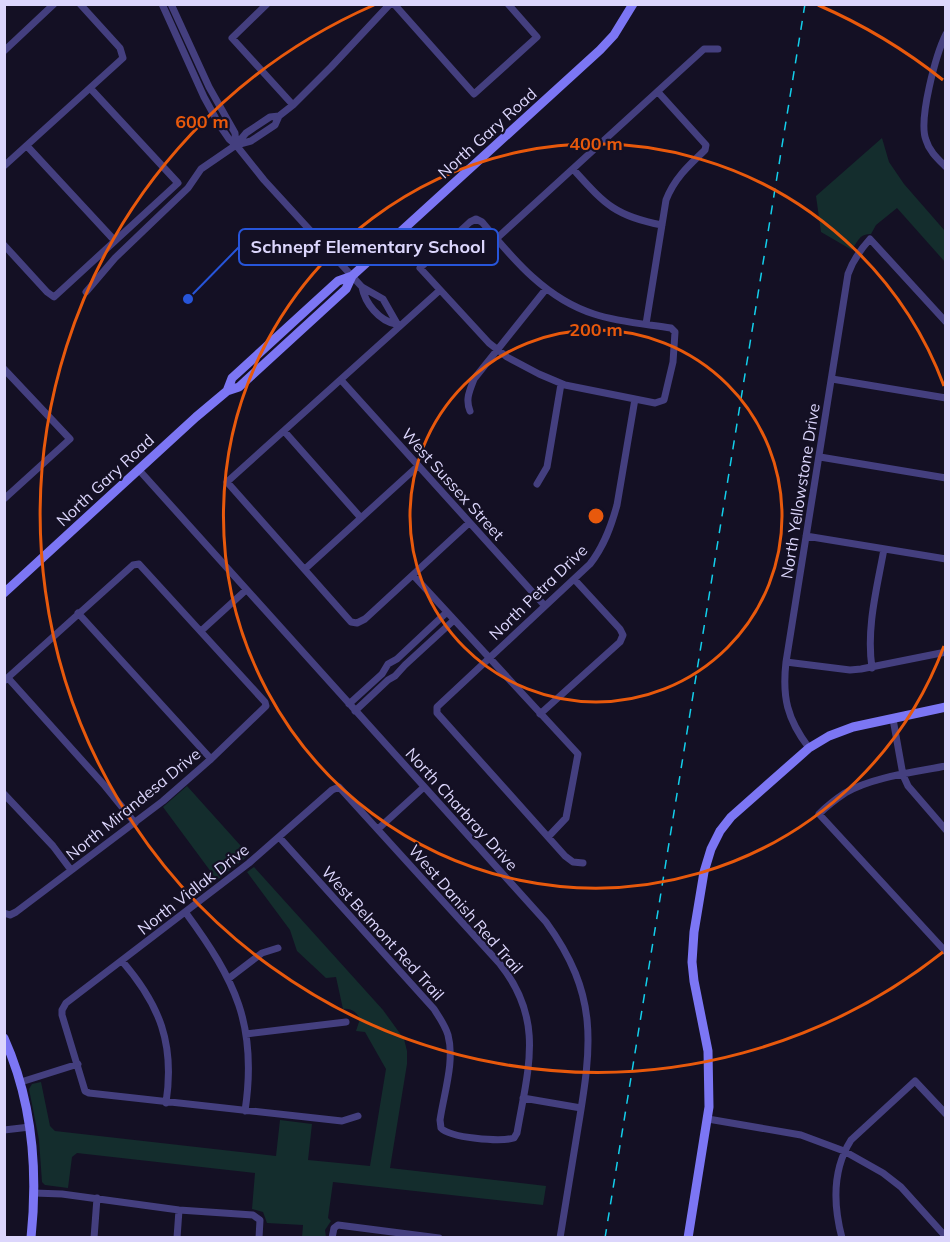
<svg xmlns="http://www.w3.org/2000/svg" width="950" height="1242" font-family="Mulish,sans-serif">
  <rect width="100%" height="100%" fill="#141024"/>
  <path fill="#142d2d" d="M 882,138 L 889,162 L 904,184 L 945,231 L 945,262 L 897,208 L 876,225 L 871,234 C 860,233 857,242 852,250 L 821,232 L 816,196 Z
    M 187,786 L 249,855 L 217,880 L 163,807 Z
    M 254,867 L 383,1010 L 404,1039 L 407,1051 L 407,1064 L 390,1168 L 546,1186 L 543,1205 L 333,1182 L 328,1218 L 331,1221 L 325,1230 L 326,1237 L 302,1238 L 303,1225 L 267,1223 L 263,1212 L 252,1209 L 255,1173 L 77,1153 L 72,1157 L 68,1188 L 45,1185 L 42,1182 L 39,1140 L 29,1089 L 32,1084 L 41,1082 L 50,1126 L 55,1131 L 276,1156 L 280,1120 L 312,1124 L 308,1160 L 370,1166 L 386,1069 L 365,1032 L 356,1031 L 360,1019 C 356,1012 352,1008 343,1009 L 336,977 L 326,978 L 297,951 L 290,930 L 247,872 Z"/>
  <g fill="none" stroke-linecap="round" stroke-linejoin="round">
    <path stroke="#443f7f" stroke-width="7" d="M 162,4 L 204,97 L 220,126 L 229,139 L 236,145 L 264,180 L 362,287 L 383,299 L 399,327
      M 171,4 L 209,87 L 235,133 L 236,145
      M 267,4 L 232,38 L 293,105
      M 394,4 L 474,94 L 537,37 L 508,4
      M 946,34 C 936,54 918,120 926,140 C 929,151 938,159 946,167
      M 4,51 L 54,4
      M 236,145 L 251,141 L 275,125 L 279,116 L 293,105 L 331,67 L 390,4
      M 27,146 L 115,241
      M 4,166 L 123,58 L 120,48 L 80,4
      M 573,169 C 604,203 614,216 662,225
      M 476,219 L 482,222 C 513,259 546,299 594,314 C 618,322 645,324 671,328 L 675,332 L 673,362 L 664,400 L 655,403 L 565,385 L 539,374 L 507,357 L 489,343 L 420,268 L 470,222 Z
      M 496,239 L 704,49 L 718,49
      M 4,245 L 47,292 L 54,297 L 178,183 L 90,88
      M 362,287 C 365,303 379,321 396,324
      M 440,290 L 227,482 L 351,622 L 357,623 L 365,619 L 469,523
      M 86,292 L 115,258 L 188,188 L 201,169 L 236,145 L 246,133 L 270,117 L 279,116
      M 646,324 L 666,200 C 674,179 688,166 705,150 L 706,145 L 658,92
      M 4,369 L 70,439 L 4,499
      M 832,379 L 946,398
      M 341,380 L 545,606
      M 470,411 C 465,399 470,390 474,379 L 546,289
      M 284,431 L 361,518
      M 820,457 L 946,478
      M 139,470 L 546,922 C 599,995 592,1044 578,1128 C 572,1165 566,1201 560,1238
      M 537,484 L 547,467 L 561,384
      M 806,536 L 946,559
      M 305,569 L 418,466
      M 413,575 L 578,754 L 566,818 L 548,837
      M 78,613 L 211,759
      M 201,631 L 246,590
      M 786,662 L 850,670 L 861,669 L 946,652
      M 872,668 C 866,628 877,588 884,549
      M 8,678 L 105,786 L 135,823
      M 4,681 L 133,565 L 139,564 L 265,702 L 266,706 L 211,759 L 163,801 L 16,912 L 10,915 L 4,913
      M 349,704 L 382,674 L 388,664 L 397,659 L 447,612
      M 355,711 L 388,680 L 395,676 L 405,665 L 454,620
      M 540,714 L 620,642 L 623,635 L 620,629 L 574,579
      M 893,719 L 903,775 L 908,786 L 946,830
      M 809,748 C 787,719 782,697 786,662 L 848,274 C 853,260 860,250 870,239 L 946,322
      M 946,766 C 915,772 872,777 845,793 C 836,799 827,806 819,814 L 946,952
      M 4,794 L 53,846 L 71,870
      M 378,829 L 424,787
      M 279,837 L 434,1009 C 439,1017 445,1025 448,1035 C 455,1061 444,1093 440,1120 L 441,1128 C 450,1138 500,1142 514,1138 L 517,1133 C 528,1069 545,1020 500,964 L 339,787 L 332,790 L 249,863 L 66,1003 L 62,1010 L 62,1015 L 85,1091 L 89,1093 L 342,1121 L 358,1116
      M 583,863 L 573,862 L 565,856 L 437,713 L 437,707 L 590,564 C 604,546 611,527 617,505 L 635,399
      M 186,913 C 235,980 258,1025 245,1111
      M 122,961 C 160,1005 175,1044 166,1103
      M 228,979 L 262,953 L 278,948
      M 246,1034 L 346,1022
      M 21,1082 L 78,1064
      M 523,1098 L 581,1108
      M 708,1119 L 801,1135 L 844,1151 L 883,1173 L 901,1187 L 946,1237
      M 4,1130 L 30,1127
      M 34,1193 L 62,1194 L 179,1210 L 253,1215 L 260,1220 L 259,1238
      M 94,1238 L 97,1198
      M 177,1238 L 179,1210
      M 332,1238 L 334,1228 L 338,1225 L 439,1238
      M 842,1238 C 833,1204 832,1170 851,1140 L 915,1081 L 946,1114"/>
    <path stroke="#7c76f4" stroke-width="9" d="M 227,391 L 232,378 L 338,281 L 352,276 L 600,50 L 614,35 L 633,4
      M 4,593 L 196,417 L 227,391 L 239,387 L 346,289 L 352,276
      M 4,1038 C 32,1100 38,1171 31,1238
      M 688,1238 L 709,1107 L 708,1051 L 694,981 L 692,962 L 694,932 L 704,872 L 711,849 L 720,831 L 731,817 L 809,748 L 829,736 L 853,727 L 946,707"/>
    <path stroke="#13cfeb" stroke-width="1.5" stroke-dasharray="9 8" stroke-linecap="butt" d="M 605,1238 L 805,4"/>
  </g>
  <g fill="none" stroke="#e8590c" stroke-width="3">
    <circle cx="596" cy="516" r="186"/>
    <path d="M944 646A372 372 0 1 1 944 386"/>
    <path d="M943 952A557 557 0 1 1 374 5M818 5A557 557 0 0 1 943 80"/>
  </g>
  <g text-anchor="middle" stroke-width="4.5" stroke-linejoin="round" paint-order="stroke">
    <g font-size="16" fill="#dcd6fc" stroke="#141024">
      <text transform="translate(487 133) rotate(-42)" y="6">North Gary Road</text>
      <text transform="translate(105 480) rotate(-43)" y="6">North Gary Road</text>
      <text transform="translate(453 484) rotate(48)" y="6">West Sussex Street</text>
      <text transform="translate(800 491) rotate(-81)" y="6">North Yellowstone Drive</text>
      <text transform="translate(538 592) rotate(-44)" y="6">North Petra Drive</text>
      <text transform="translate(133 804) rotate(-39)" y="6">North Mirandesa Drive</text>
      <text transform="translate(462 809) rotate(48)" y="6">North Charbray Drive</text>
      <text transform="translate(193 889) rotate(-38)" y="6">North Vidlak Drive</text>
      <text transform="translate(466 909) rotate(49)" y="6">West Danish Red Trail</text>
      <text transform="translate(383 933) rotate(48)" y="6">West Belmont Red Trail</text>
    </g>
  </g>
  <circle cx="596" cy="516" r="9" fill="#e8590c" stroke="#141024" stroke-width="3"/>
  <g font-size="18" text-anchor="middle" font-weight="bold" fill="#e8590c" stroke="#141024" stroke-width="4.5" stroke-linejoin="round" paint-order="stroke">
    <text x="202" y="128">600 m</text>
    <text x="596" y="150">400 m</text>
    <text x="596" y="336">200 m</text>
  </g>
  <path fill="none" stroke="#2755da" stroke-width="2" d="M188 299L239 247"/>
  <circle fill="#2755da" stroke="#141024" stroke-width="2" cx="188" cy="299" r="6"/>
  <rect fill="#141024" stroke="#2755da" stroke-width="2" x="239" y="229" width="259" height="36" rx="6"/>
  <g font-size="18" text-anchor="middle" font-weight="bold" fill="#dcd6fc">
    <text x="368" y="253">Schnepf Elementary School</text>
  </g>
  <rect width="950" height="1242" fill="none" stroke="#dcd6fc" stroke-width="12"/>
</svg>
